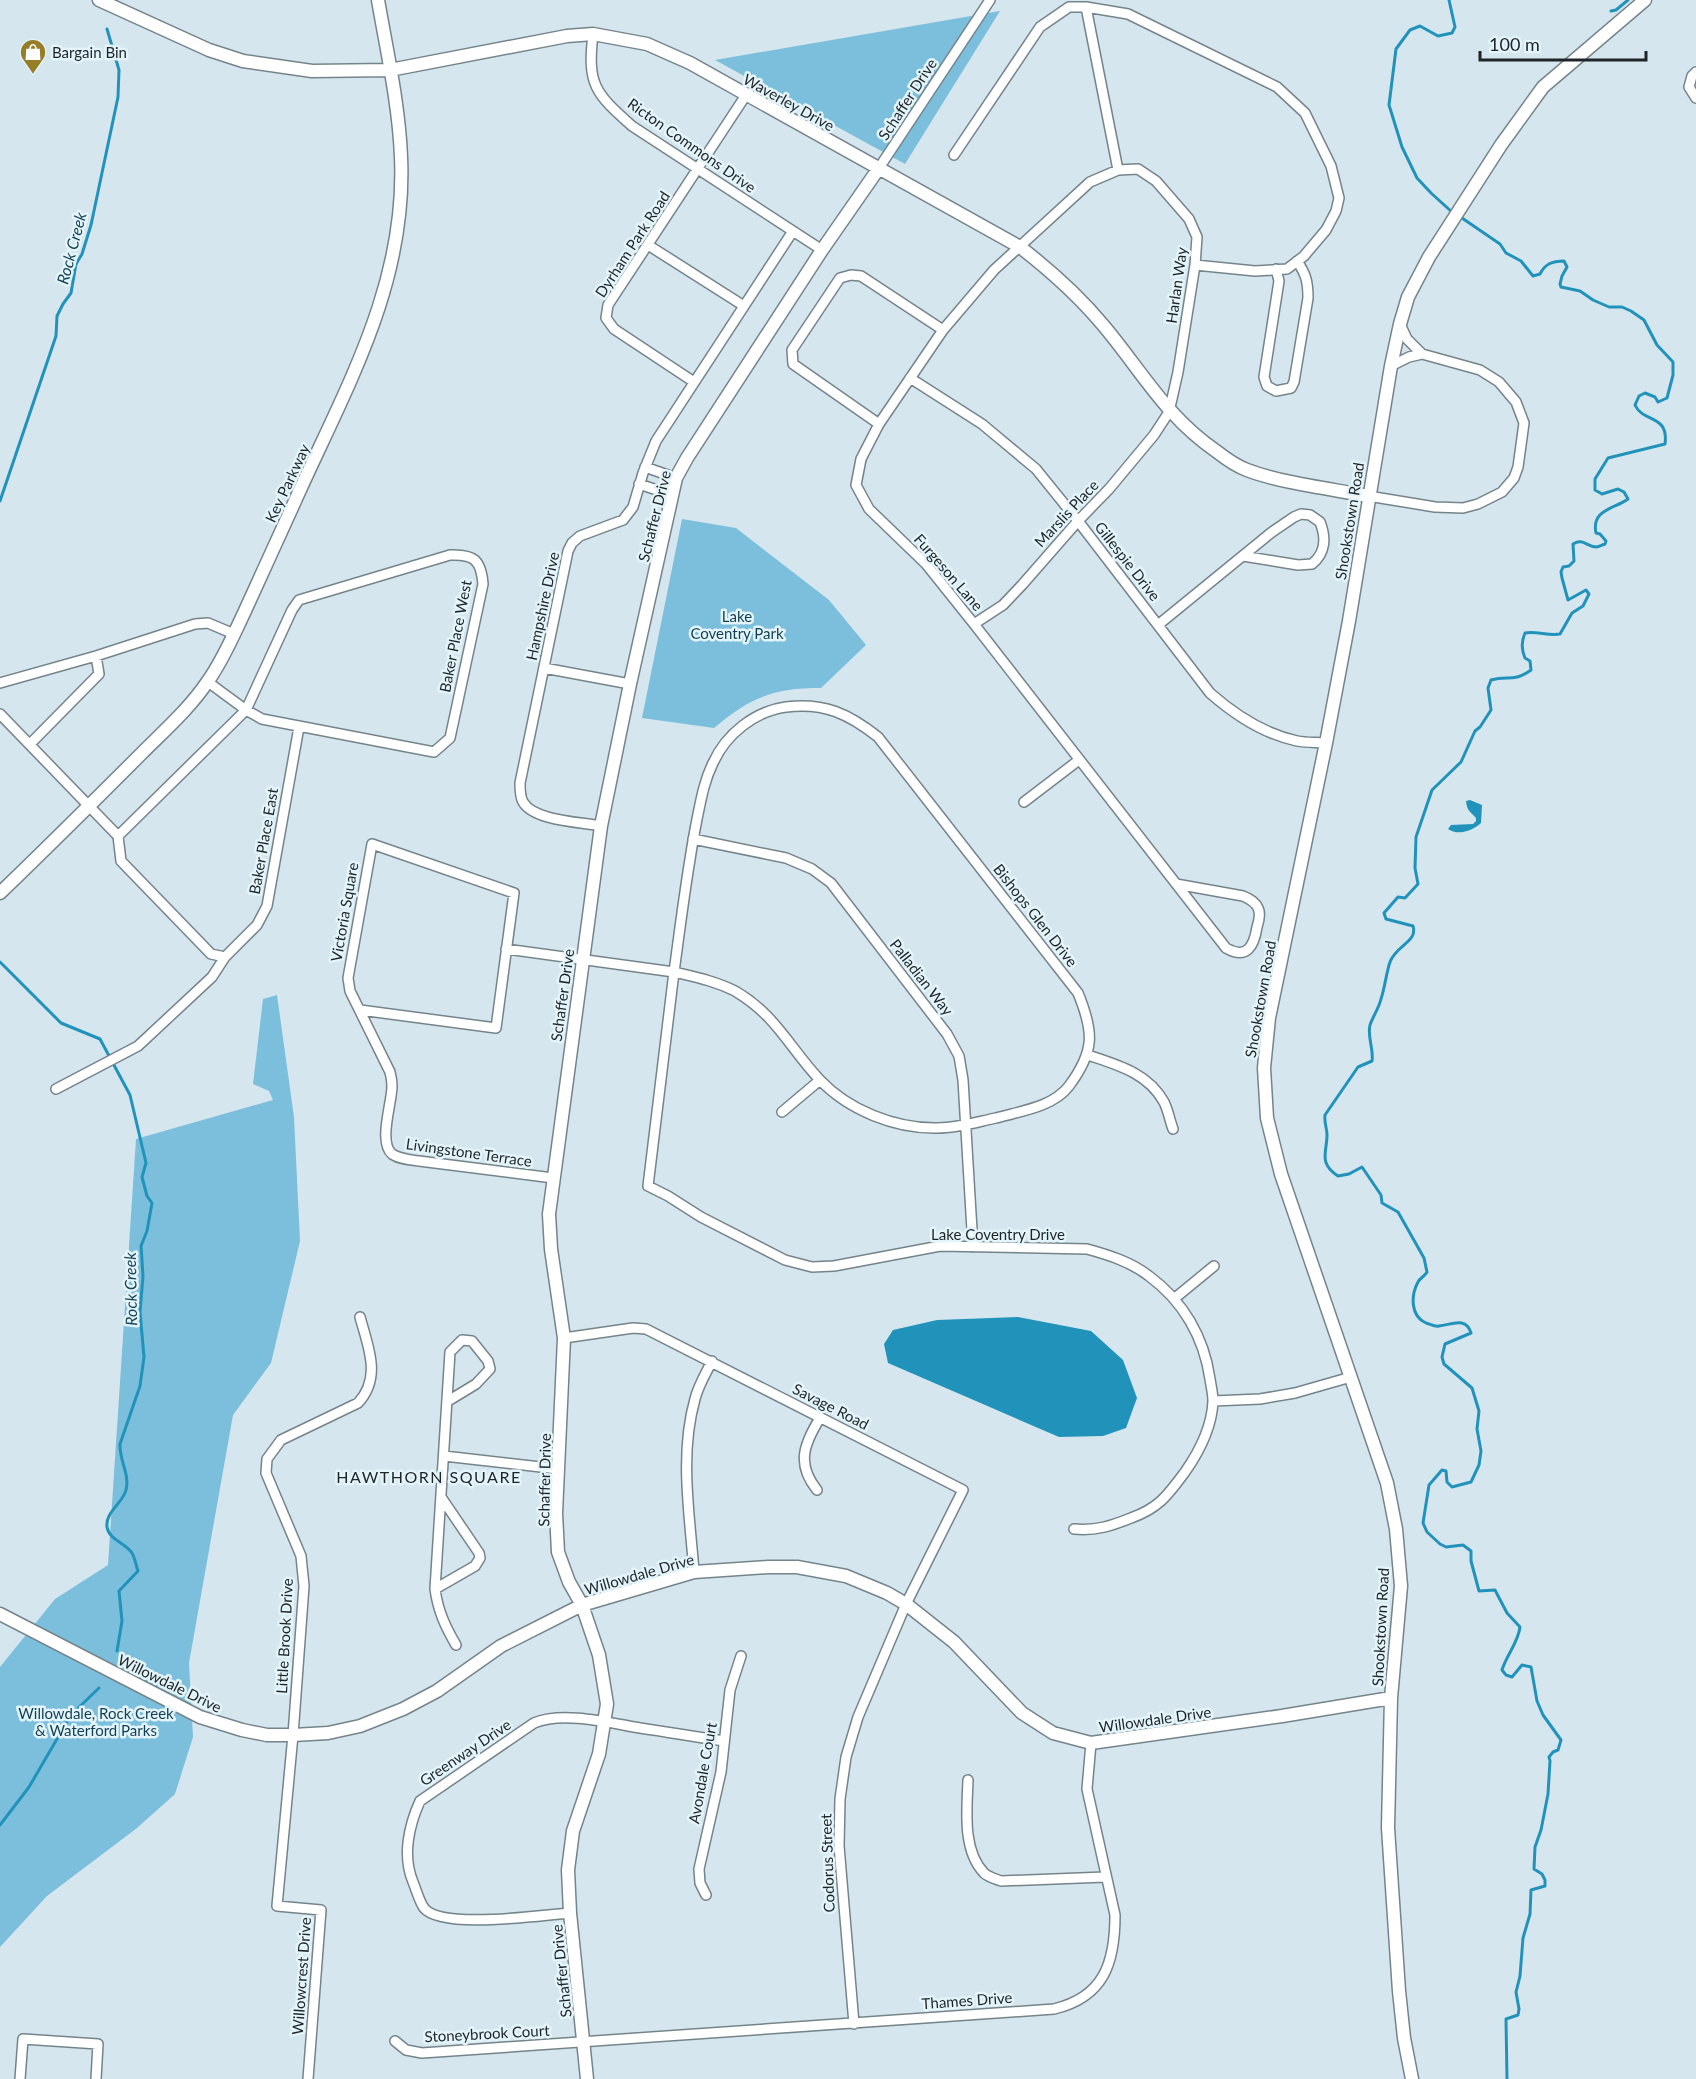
<svg xmlns="http://www.w3.org/2000/svg" width="1696" height="2079" font-family="Lato,sans-serif">
	<rect width="100%" height="100%" fill="#d6e6ee"/>
	<path fill="#7bbfdc" d="M1000 11 905 164 715 60Z
		M682 519 736 528 829 600 866 645 821 688C773 688 751 697 714 728L642 718Z
		M277 995 294 1117 300 1241 271 1363 233 1415 189 1663 193 1737 175 1794 137 1828 47 1896 0 1947V1667L55 1599 108 1565 136 1139 273 1100 269 1091 253 1084 263 999Z"/>
	<path fill="#2193bb" d="M1470 800 1482 805 1481 823C1472 831 1458 836 1448 829L1451 825 1473 824 1476 821V818C1470 811 1467 811 1466 801Z
		M1018 1317 1091 1331 1123 1360 1137 1398 1126 1428 1103 1436 1059 1437 888 1363 884 1344 893 1330 937 1320Z"/>
	<g fill="none" stroke-linecap="round" stroke-linejoin="round">
		<path stroke="#2193bb" stroke-width="3" d="M1449 0 1455 27 1452 33 1438 36 1420 26 1410 30 1396 49 1389 105 1402 147 1417 178 1431 193 1453 213
			M1611 11 1616 10 1628 0
			M1459 216 1500 244 1506 253 1521 261 1533 276 1540 274C1545 264 1552 261 1564 261L1567 267 1562 276 1560 284 1561 287 1580 291 1593 300 1609 307H1622L1631 311 1644 320 1657 345 1673 362V375L1667 398 1658 402 1655 397 1645 393 1639 396 1635 405C1643 423 1669 414 1665 444L1608 458 1595 479V490L1602 494 1618 489 1624 492 1628 499C1615 509 1591 509 1596 533L1600 534 1606 541 1605 544C1602 545 1599 547 1596 547 1586 546 1583 538 1573 544L1574 561 1569 566 1563 567 1561 572 1562 578 1568 600 1586 590 1589 594 1583 606 1572 613 1560 634C1548 636 1537 631 1525 633 1521 642 1521 649 1525 658L1530 661 1531 670C1513 683 1508 675 1491 680L1488 688 1491 710 1480 727 1475 731 1461 762 1432 790 1416 837 1415 868 1418 884 1405 898 1398 897 1384 913 1386 919 1413 926C1418 942 1396 945 1390 962 1386 974 1385 987 1381 999 1379 1008 1373 1016 1370 1025 1367 1037 1374 1049 1372 1061L1358 1067 1325 1115C1324 1123 1327 1128 1327 1135 1327 1152 1318 1163 1338 1176L1349 1174 1362 1167 1381 1195 1382 1203 1398 1212 1424 1258 1427 1272C1425 1276 1420 1278 1418 1282 1411 1295 1410 1316 1426 1323 1430 1324 1435 1327 1439 1326 1451 1325 1466 1316 1471 1333L1445 1344 1442 1357 1444 1364 1472 1388 1479 1411 1477 1429 1481 1451 1479 1465 1471 1482 1452 1487 1447 1482 1446 1471 1442 1470 1429 1485 1423 1523 1427 1532 1440 1544 1446 1547 1463 1545 1471 1551V1561L1479 1591 1495 1590 1507 1613 1520 1627C1518 1643 1507 1654 1502 1670L1506 1675 1512 1677 1522 1665 1531 1667 1537 1701 1543 1715 1561 1740 1558 1750 1553 1752 1549 1757 1550 1761 1548 1794 1541 1830 1535 1847 1534 1869 1542 1874 1545 1880V1886L1531 1890 1530 1914 1523 1938 1520 1976 1516 1992 1519 2009 1518 2015 1506 2019 1507 2079
			M0 501 56 336 57 316 63 304 71 293 76 264 82 254 91 225 118 97 119 70 107 29
			M0 962 61 1023 100 1039 130 1095 146 1163 142 1177 147 1196 152 1203 147 1231 141 1246 143 1276 140 1312 144 1357 140 1386 120 1444C119 1460 130 1474 126 1490 123 1503 105 1512 107 1527 109 1540 126 1543 132 1553 135 1558 136 1566 138 1571L119 1591 122 1621 117 1651
			M0 1825 29 1787 71 1715 99 1688"/>
		<g stroke="#75848b" stroke-width="12">
			<path id="minor" d="M1086 7 1118 170
				M593 34C587 85 595 93 632 126L822 250
				M1696 72 1692 76 1689 87 1696 98
				M954 155 1040 27 1069 7H1086L1128 14 1277 87 1305 113 1331 166 1339 198 1336 211 1326 230 1304 256 1287 269 1255 271 1195 265
				M879 168 990 0
				M648 245 744 306
				M1276 269 1279 281 1264 377 1267 386 1276 391 1291 388 1294 382 1308 298C1308 282 1306 274 1297 261
				M1391 366 1409 357 1422 354
				M910 378 982 424 1036 469 1078 521 1210 693C1235 715 1264 734 1297 741 1307 743 1317 742 1326 743
				M694 382 614 329 606 318 608 305 746 95
				M879 424 793 364 792 350 840 278 851 275 861 276 943 330
				M645 467 676 478
				M639 484 672 495
				M1368 496 1435 507 1463 508 1478 504 1502 492 1514 478 1518 467 1524 423 1516 402 1499 382 1480 370 1422 354 1407 339 1400 324
				M974 624 1003 605 1022 585 1078 521 1109 489 1154 435 1169 412 1178 372 1195 265 1197 237 1189 219 1156 181 1138 169 1118 170 1090 182 994 270 943 330 879 424 861 459 856 485 869 509 926 564 974 624 1226 948C1247 960 1254 946 1257 927 1259 921 1261 914 1258 908 1255 901 1249 899 1243 896L1176 884
				M1158 625 1272 532 1294 517 1301 514 1310 515 1320 522C1326 537 1326 553 1312 564L1298 565 1243 556
				M544 668 630 684
				M0 683 96 656 195 624 208 623 234 634
				M0 714 118 836 121 861 211 954 225 957 257 925 267 906 299 727
				M30 744 99 674 96 656
				M1024 802 1079 760
				M601 826C581 822 534 821 523 802 520 797 520 790 520 783L568 551 572 543 580 536 623 520 633 507 643 473 656 441 793 231
				M118 836 246 710 262 719 434 752 450 738 483 584C481 560 474 554 450 555L299 600 292 610 246 710 208 682
				M693 839 786 858 812 869 831 883 947 1034 959 1056 963 1080 973 1247
				M506 949 674 972C681 921 687 870 697 819 701 800 704 781 713 763 726 734 755 711 786 707 824 702 849 714 878 737L1078 993C1094 1032 1095 1051 1069 1086 1053 1107 1021 1111 996 1118 977 1122 958 1128 938 1128 895 1129 848 1110 819 1079 789 1047 776 1015 735 991 715 981 695 977 674 972L648 1186 668 1196 701 1217 785 1260 812 1267 834 1266 940 1246 1087 1249C1109 1255 1131 1262 1149 1276 1183 1301 1204 1337 1210 1379 1211 1386 1213 1394 1213 1401 1212 1427 1199 1452 1185 1472 1168 1495 1159 1508 1131 1518 1111 1526 1096 1531 1074 1529
				M360 1010 496 1028 514 893 372 844 348 978 350 991 390 1072C391 1076 392 1081 392 1086 392 1103 378 1142 392 1154 399 1159 410 1160 419 1161L553 1178
				M1088 1055C1118 1065 1148 1073 1164 1102 1168 1110 1170 1121 1173 1129
				M56 1089 138 1046 212 977 225 957
				M782 1112 820 1080
				M1175 1298 1214 1266
				M564 1338 633 1328 646 1329 963 1490 906 1604 858 1717 846 1757 840 1799 839 1846 854 2024
				M448 1401 476 1384 490 1369 488 1361 472 1341 462 1340 450 1352 435 1589C438 1611 445 1626 456 1645
				M1213 1401 1260 1399 1295 1393 1351 1377
				M444 1456 558 1469
				M817 1490C796 1464 804 1444 820 1418
				M694 1572C690 1516 679 1455 695 1399 698 1386 706 1373 712 1361
				M435 1589 475 1566 480 1558 479 1553 441 1497
				M968 1780C967 1809 962 1850 984 1873 988 1877 996 1879 1001 1881L1105 1877
				M706 1895 700 1883 699 1869 721 1772 730 1690 741 1656
				M570 1913C540 1915 442 1930 424 1908 419 1901 416 1889 413 1882 402 1856 409 1825 420 1801L534 1723C563 1711 610 1723 640 1728 668 1732 696 1737 724 1741
				M395 2041 406 2050 422 2053 1054 2009C1104 1997 1115 1963 1115 1915L1087 1789 1091 1743
				M20 2079 23 2039 98 2044 96 2079
				M308 2079 321 1910 277 1906 293 1735 304 1586 301 1556 266 1473 267 1459 281 1440 358 1403C382 1377 368 1347 360 1317"/>
		</g>
		<g stroke="#75848b" stroke-width="15">
			<path id="tertiary" d="M99 0 209 50 243 61 312 71 390 70 567 36 593 34 647 44 690 63 1020 247C1051 271 1078 295 1103 325 1141 370 1166 417 1216 451 1225 458 1236 466 1247 470 1281 483 1332 489 1368 496
				M0 893C48 847 95 800 142 753 165 730 190 708 208 681 223 660 233 636 244 613 261 576 278 538 295 501 345 389 407 285 401 157 399 105 387 52 378 0
				M0 1614 200 1717 242 1730 267 1735H293L328 1733 360 1726 403 1709 437 1691 501 1646 582 1605 694 1572 768 1567H797L846 1576 887 1593 906 1604 954 1642 1022 1713 1053 1733 1091 1743 1282 1716 1391 1698
				M587 2079 570 1913 568 1870 573 1831 599 1754 607 1704 599 1655 582 1605 569 1582 558 1552 556 1513 564 1338 551 1249 549 1214 601 826 630 684 676 478 687 458 822 250 879 168
				M1412 2079 1404 2038 1399 1991 1388 1828 1391 1698 1401 1586 1396 1529 1387 1483 1281 1174 1267 1118 1264 1068 1269 1018 1326 743 1349 621 1391 366 1400 324 1408 297 1429 257 1501 145 1543 87 1645 0"/>
		</g>
		<use href="#minor" stroke="#fff" stroke-width="9"/>
		<use href="#tertiary" stroke="#fff" stroke-width="12"/>
	</g>
	<defs>
		<g id="shop-pin" transform="scale(1.35)"><path d="M0 17L-7.5 6A9.5 9.5 0 1 1 7.5 6Z" fill="#957e25" stroke="#e3f4fb"/><path d="M-5-2.5h2.3a2.7 3.5 0 0 1 5.4 0H5L5.5 6h-11ZM-1.5-2.5h3a1.5 2.3 0 0 0-3 0Z" fill="#fff"/></g>
	</defs>
	<g fill-rule="evenodd">
		<use href="#shop-pin" x="33" y="52"/>
	</g>
	<g text-anchor="middle" dominant-baseline="central" stroke-width="5" stroke-linejoin="round" paint-order="stroke">
		<g font-size="15" fill="#1e2427" stroke="#e3f4fb" text-anchor="start">
			<text x="52" y="52">Bargain Bin</text>
		</g>
		<g font-size="15" fill="#1e2427" stroke="#e3f4fb">
			<text transform="translate(907 99) rotate(-57)">Schaffer Drive</text>
			<text transform="translate(789 102) rotate(29)">Waverley Drive</text>
			<text transform="translate(692 145) rotate(35)">Ricton Commons Drive</text>
			<text transform="translate(632 244) rotate(-57)">Dyrham Park Road</text>
			<text transform="translate(1176 285) rotate(-82)">Harlan Way</text>
			<text transform="translate(287 483) rotate(-65)">Key Parkway</text>
			<text transform="translate(1066 513) rotate(-47)">Marslis Place</text>
			<text transform="translate(654 516) rotate(-76)">Schaffer Drive</text>
			<text transform="translate(1349 521) rotate(-81)">Shookstown Road</text>
			<text transform="translate(1128 561) rotate(52)">Gillespie Drive</text>
			<text transform="translate(949 572) rotate(49)">Furgeson Lane</text>
			<text transform="translate(542 606) rotate(-78)">Hampshire Drive</text>
			<text transform="translate(455 636) rotate(-79)">Baker Place West</text>
			<text transform="translate(263 841) rotate(-80)">Baker Place East</text>
			<text transform="translate(344 912) rotate(-80)">Victoria Square</text>
			<text transform="translate(1036 915) rotate(52)">Bishops Glen Drive</text>
			<text transform="translate(922 977) rotate(52)">Palladian Way</text>
			<text transform="translate(562 995) rotate(-82)">Schaffer Drive</text>
			<text transform="translate(1260 999) rotate(-80)">Shookstown Road</text>
			<text transform="translate(469 1152) rotate(8)">Livingstone Terrace</text>
			<text x="998" y="1234">Lake Coventry Drive</text>
			<text transform="translate(831 1406) rotate(27)">Savage Road</text>
			<text transform="translate(544 1480) rotate(-89)">Schaffer Drive</text>
			<text transform="translate(639 1574) rotate(-16)">Willowdale Drive</text>
			<text transform="translate(1380 1627) rotate(-87)">Shookstown Road</text>
			<text transform="translate(284 1636) rotate(-87)">Little Brook Drive</text>
			<text transform="translate(170 1683) rotate(26)">Willowdale Drive</text>
			<text transform="translate(1155 1719) rotate(-8)">Willowdale Drive</text>
			<text transform="translate(465 1752) rotate(-34)">Greenway Drive</text>
			<text transform="translate(702 1773) rotate(-80)">Avondale Court</text>
			<text transform="translate(827 1863) rotate(-92)">Codorus Street</text>
			<text transform="translate(561 1971) rotate(-96)">Schaffer Drive</text>
			<text transform="translate(301 1976) rotate(-86)">Willowcrest Drive</text>
			<text transform="translate(967 2000) rotate(-4)">Thames Drive</text>
			<text transform="translate(487 2033) rotate(-3)">Stoneybrook Court</text>
		</g>
		<g font-size="15" fill="#113f50" stroke="#e3f4fb">
			<text x="737" y="616">Lake<tspan x="737" dy="17">Coventry Park</tspan></text>
			<text x="96" y="1713">Willowdale, Rock Creek<tspan x="96" dy="17">&amp; Waterford Parks</tspan></text>
		</g>
		<g font-size="16" font-style="italic" fill="#174455" stroke="#e3f4fb">
			<text transform="translate(71 248) rotate(-75)">Rock Creek</text>
			<text transform="translate(130 1289) rotate(-91)">Rock Creek</text>
		</g>
		<g font-size="16" letter-spacing="1.5" fill="#1e2427" stroke="#e3f4fb">
			<text x="429" y="1476">HAWTHORN SQUARE</text>
		</g>
	</g>
	<path d="M1480 51v9h166v-9" fill="none" stroke="#1e2427" stroke-width="3"/>
	<text x="1489" y="51" font-size="18" fill="#1e2427" stroke="#e3f4fb" stroke-width="4.5" paint-order="stroke">100 m</text>
</svg>
